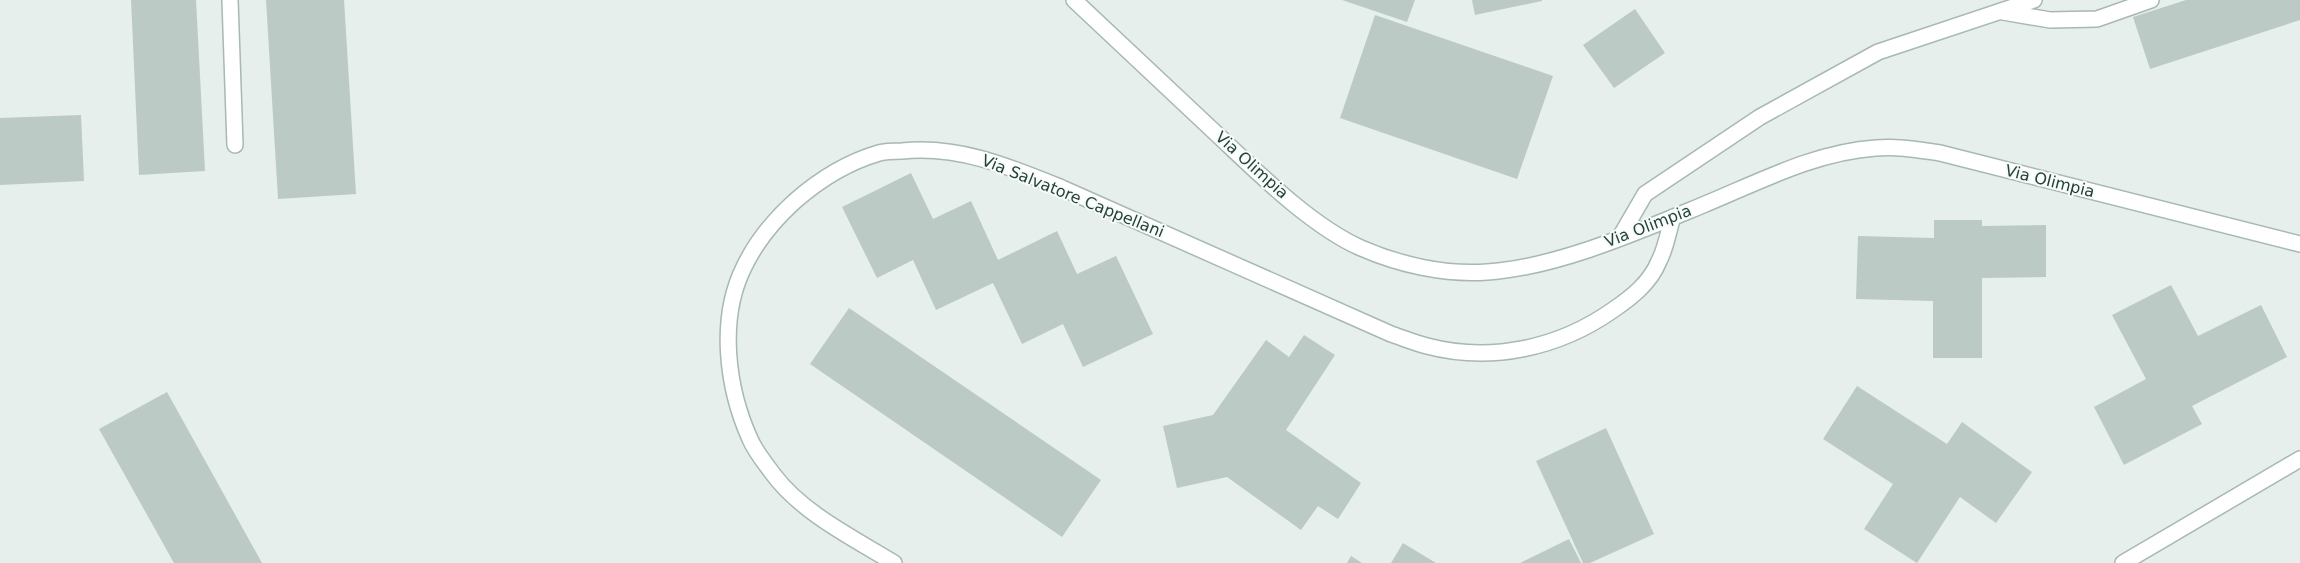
<svg xmlns="http://www.w3.org/2000/svg" width="2300" height="563" font-family="'DejaVu Sans',sans-serif">
	<rect width="100%" height="100%" fill="#e6efeb"/>
	<path fill="#bbcac4" d="M131 0H196L205 171 139 175Z
		M266 0H344L356 194 278 199Z
		M1342 0H1415L1407 22Z
		M1472 0H1542V1L1475 15Z
		M2186 0H2300V20L2150 69 2133 17Z
		M1635 9 1665 53 1614 88 1583 45Z
		M1375 15 1553 76 1517 179 1340 118Z
		M81 115 84 181 0 185V118Z
		M911 173 933 219 971 201 998 260 1057 231 1077 274 1116 256 1153 334 1083 367 1063 324 1022 344 993 283 936 310 913 260 877 278 842 207Z
		M1934 220H1982V226L2046 225V277L1982 278V358H1933V301L1856 299 1858 236 1934 238Z
		M2171 285 2198 336 2261 305 2287 357 2192 406 2202 424 2124 465 2094 407 2146 379 2112 315Z
		M849 308 1101 480 1062 537 810 364Z
		M1304 335 1335 355 1286 430 1361 483 1338 519 1318 506 1301 530 1227 477 1177 488 1163 426 1213 415 1266 340 1289 357Z
		M1857 386 1947 444 1962 422 2032 472 1996 523 1960 497 1917 563 1864 529 1893 484 1823 439Z
		M167 392 262 563H174L99 429Z
		M1606 428 1654 534 1590 563H1583L1536 461Z
		M1569 539 1581 563H1520Z
		M1403 543 1436 563H1391Z
		M1351 556 1362 563H1347Z"/>
	<g fill="none" stroke-linecap="round" stroke-linejoin="round">
		<g stroke="#a8b8b2" stroke-width="18">
			<path id="minor" d="M230 0 235 145
				M1074 0C1123 46 1172 92 1222 139 1260 175 1313 227 1361 248 1400 265 1445 275 1487 272 1555 268 1640 231 1703 205 1759 182 1815 152 1876 148 1898 146 1919 150 1940 153L2300 244
				M2003 12 2050 20 2097 19 2151 0
				M1620 237 1645 194 1760 117 1878 52 2034 0
				M894 563C853 538 802 513 773 474 765 463 755 451 750 439 727 388 718 319 744 267 756 242 775 219 795 201 819 180 848 162 879 153 886 151 895 151 902 151 959 145 1010 167 1062 188L1391 334C1403 338 1415 343 1427 346 1491 363 1559 348 1613 310 1632 297 1650 283 1659 261 1666 248 1668 232 1673 217
				M2123 563 2300 459"/>
		</g>
		<use href="#minor" stroke="#fff" stroke-width="15"/>
	</g>
	<g text-anchor="middle" dominant-baseline="central" stroke-width="4" stroke-linejoin="round" paint-order="stroke">
		<g font-size="16" fill="#24423a" stroke="#f7fbf9">
			<text transform="translate(1252 165) rotate(42)">Via Olimpia</text>
			<text transform="translate(2050 181) rotate(14)">Via Olimpia</text>
			<text transform="translate(1073 196) rotate(22)">Via Salvatore Cappellani</text>
			<text transform="translate(1648 226) rotate(-21)">Via Olimpia</text>
		</g>
	</g>
</svg>
